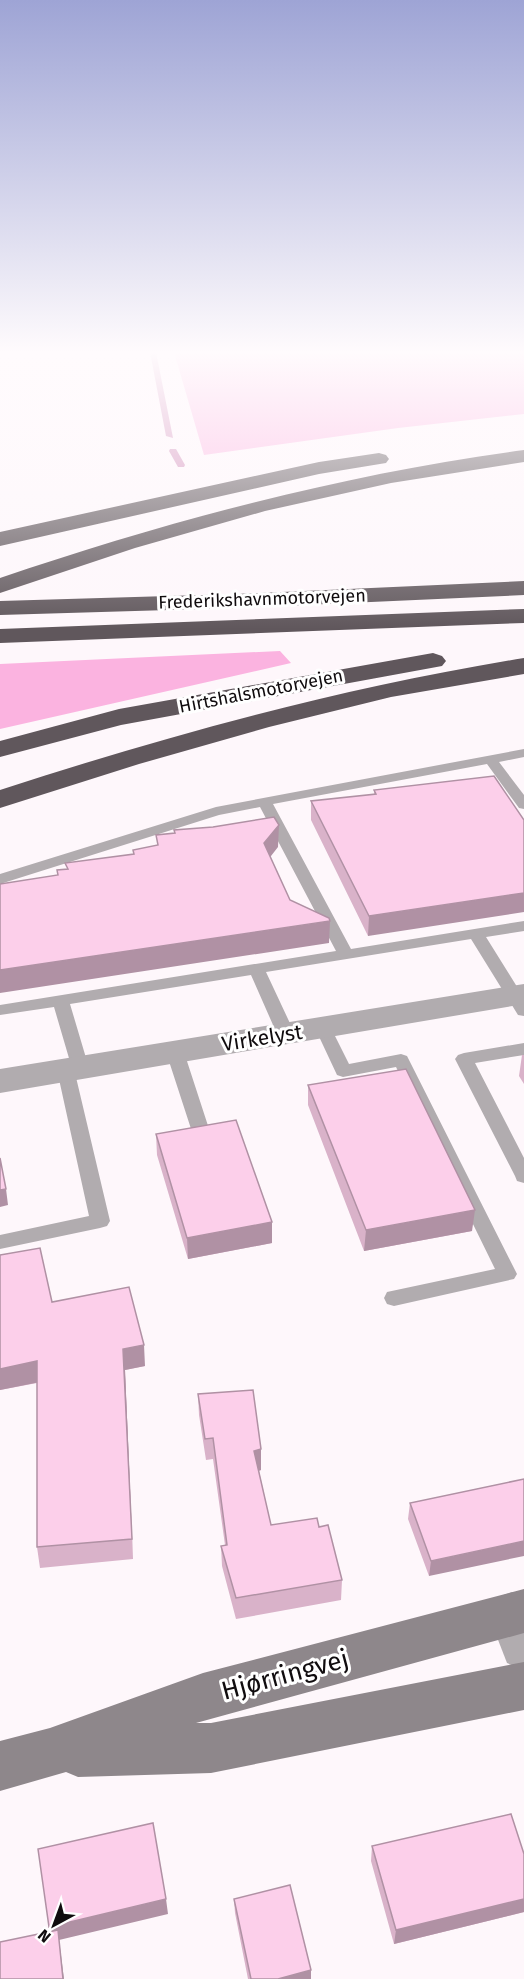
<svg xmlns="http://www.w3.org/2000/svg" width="524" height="1979" font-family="'Fira Sans',sans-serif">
	<rect width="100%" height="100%" fill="#fef7fb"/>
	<path fill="#fbb3e0" d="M174 352H524V414L398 428 204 455Z
		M280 651 291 663 0 729V664Z"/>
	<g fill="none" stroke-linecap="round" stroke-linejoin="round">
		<path fill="#d08bb8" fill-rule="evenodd" d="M150 352H156L173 438 166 436Z
			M170 449H176L185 465 184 467H178L169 451Z"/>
		<path fill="#b1acaf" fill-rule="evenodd" d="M524 749V757L499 762 524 795V809L519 808 487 764 273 804 351 949 524 921V931L486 937 524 998V1016L518 1015 471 939 266 972 295 1034 292 1038H280L277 1034 251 975 70 1004 89 1068 86 1072 75 1073 110 1221 107 1226 100 1228 0 1249V1235L89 1216 57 1070 60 1066 71 1065 54 1007 0 1015V1005L336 951 260 807 219 815 0 884V874L216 807Z
			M323 1023 329 1024 349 1064 401 1054 407 1056 517 1274 514 1279 394 1306 387 1304 384 1298 387 1292 495 1269 396 1067 343 1077 337 1075 315 1028 317 1024Z
			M524 1043V1055L475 1063 524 1158V1183L517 1181 515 1176 455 1059 458 1055 464 1053Z
			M175 1046 181 1048 184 1052 212 1138 209 1143 203 1144 197 1143 194 1138 166 1052 169 1048Z"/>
		<path fill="#b1acaf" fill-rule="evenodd" d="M524 984V1004L0 1093V1069Z"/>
		<path fill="#b1acaf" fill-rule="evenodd" d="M512 1592 524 1597V1670L507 1663 488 1614 495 1598Z"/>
		<path fill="#8e878b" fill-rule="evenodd" d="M524 1589V1633L196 1723H211L524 1662V1710L211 1773 78 1777 66 1772 0 1791V1741L50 1728 203 1673Z"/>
		<path fill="#60575c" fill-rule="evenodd" d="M524 450V462L391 483 265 511 135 548 0 593V578C171 520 344 474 524 450Z
			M379 453 386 455 389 459 386 463 319 474 0 546V532L319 462Z
			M524 581V595L236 608 0 615V601L236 594Z
			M524 609V623L0 643V629Z
			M433 653 442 656 446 661 442 666 121 725 0 757V741L119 709Z
			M524 658V674L391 697 269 727 139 764 0 808V790C172 734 345 687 524 658Z"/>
	</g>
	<path fill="#d9b2c9" d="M374 790 524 820 368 936 311 820V801L374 795Z
		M522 1055H524V1084L519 1076Z
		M308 1085 472 1231 364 1251 308 1105Z
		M156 1134 272 1243 188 1259 157 1155Z
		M0 1255 52 1302 145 1366 125 1370 133 1559 40 1568 37 1547V1383L0 1390Z
		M198 1394 261 1449V1470L259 1471 271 1525 319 1527 342 1580 341 1600 236 1619 222 1566 221 1546 225 1545 213 1459 206 1460 199 1415Z
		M524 1479 429 1576 408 1519 410 1503Z
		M372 1846 524 1854V1912L394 1944 371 1861Z
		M234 1899 311 1979H248L235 1913Z"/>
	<path fill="#b091a4" d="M279 825 278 847 264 865V843Z
		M524 893V912L368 936 369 916Z
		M330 921 329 943 0 993V970Z
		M6 1189 8 1205 0 1207V1190Z
		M475 1210 472 1231 364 1251 366 1230Z
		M272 1222V1243L188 1259 187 1238Z
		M144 1345 145 1366 125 1370 133 1559 123 1349Z
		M37 1361 40 1382 0 1390V1369Z
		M261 1449V1470L254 1472V1451Z
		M524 1541V1556L429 1576 431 1561Z
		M166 1899 168 1914 59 1940 64 1979H63L51 1942 49 1927Z
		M524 1899V1912L394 1944 396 1930Z
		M311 1970V1979H278Z"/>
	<path fill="#fccfea" stroke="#b091a4" stroke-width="1.5" d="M494 776 524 820V893L369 916 311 801 376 794 374 790Z
		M274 817 279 825 264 843 290 900 329 918 330 921 0 970V884L58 875 57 870 68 869 65 863 134 854 133 850 158 845 156 835 175 833 174 830 213 827Z
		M406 1069 475 1210 366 1230 308 1085Z
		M236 1120 272 1222 187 1238 156 1134Z
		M0 1158 6 1189 0 1190Z
		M40 1248 52 1302 129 1287 144 1345 123 1349 132 1539 37 1547V1361L0 1369V1255Z
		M253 1390 261 1449 254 1451 271 1525 317 1518 319 1527 328 1525 342 1580 236 1598 221 1546 227 1545 213 1438 205 1439 198 1394Z
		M524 1479V1541L431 1561 410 1503Z
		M511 1814 524 1854V1899L396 1930 372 1846Z
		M153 1823 166 1899 49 1927 38 1849Z
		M290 1885 311 1970 278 1979H251L234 1899Z
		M58 1930 63 1979H0V1942Z"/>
	<linearGradient id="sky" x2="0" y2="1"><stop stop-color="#9ea4d5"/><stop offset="0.56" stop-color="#fffbfd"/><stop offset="1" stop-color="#fffbfd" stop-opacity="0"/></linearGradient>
	<rect width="524" height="629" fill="url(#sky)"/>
	<g text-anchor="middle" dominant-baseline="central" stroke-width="6" stroke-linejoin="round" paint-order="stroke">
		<g font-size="18" fill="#100c0e" stroke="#fff">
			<text transform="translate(262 599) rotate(-2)">Frederikshavnmotorvejen</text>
			<text transform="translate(261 691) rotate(-11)">Hirtshalsmotorvejen</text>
		</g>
		<g font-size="21" fill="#100c0e" stroke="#fff">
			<text transform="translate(262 1038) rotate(-9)">Virkelyst</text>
		</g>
		<g font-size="26" fill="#100c0e" stroke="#fff">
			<text transform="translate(285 1675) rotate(-15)">Hjørringvej</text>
		</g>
	</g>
	<g transform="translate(54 1925) rotate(221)" stroke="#ffffff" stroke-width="4.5" paint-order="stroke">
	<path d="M0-4.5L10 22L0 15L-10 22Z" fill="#100c0e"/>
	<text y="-9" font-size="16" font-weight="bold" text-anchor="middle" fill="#100c0e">N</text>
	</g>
</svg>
